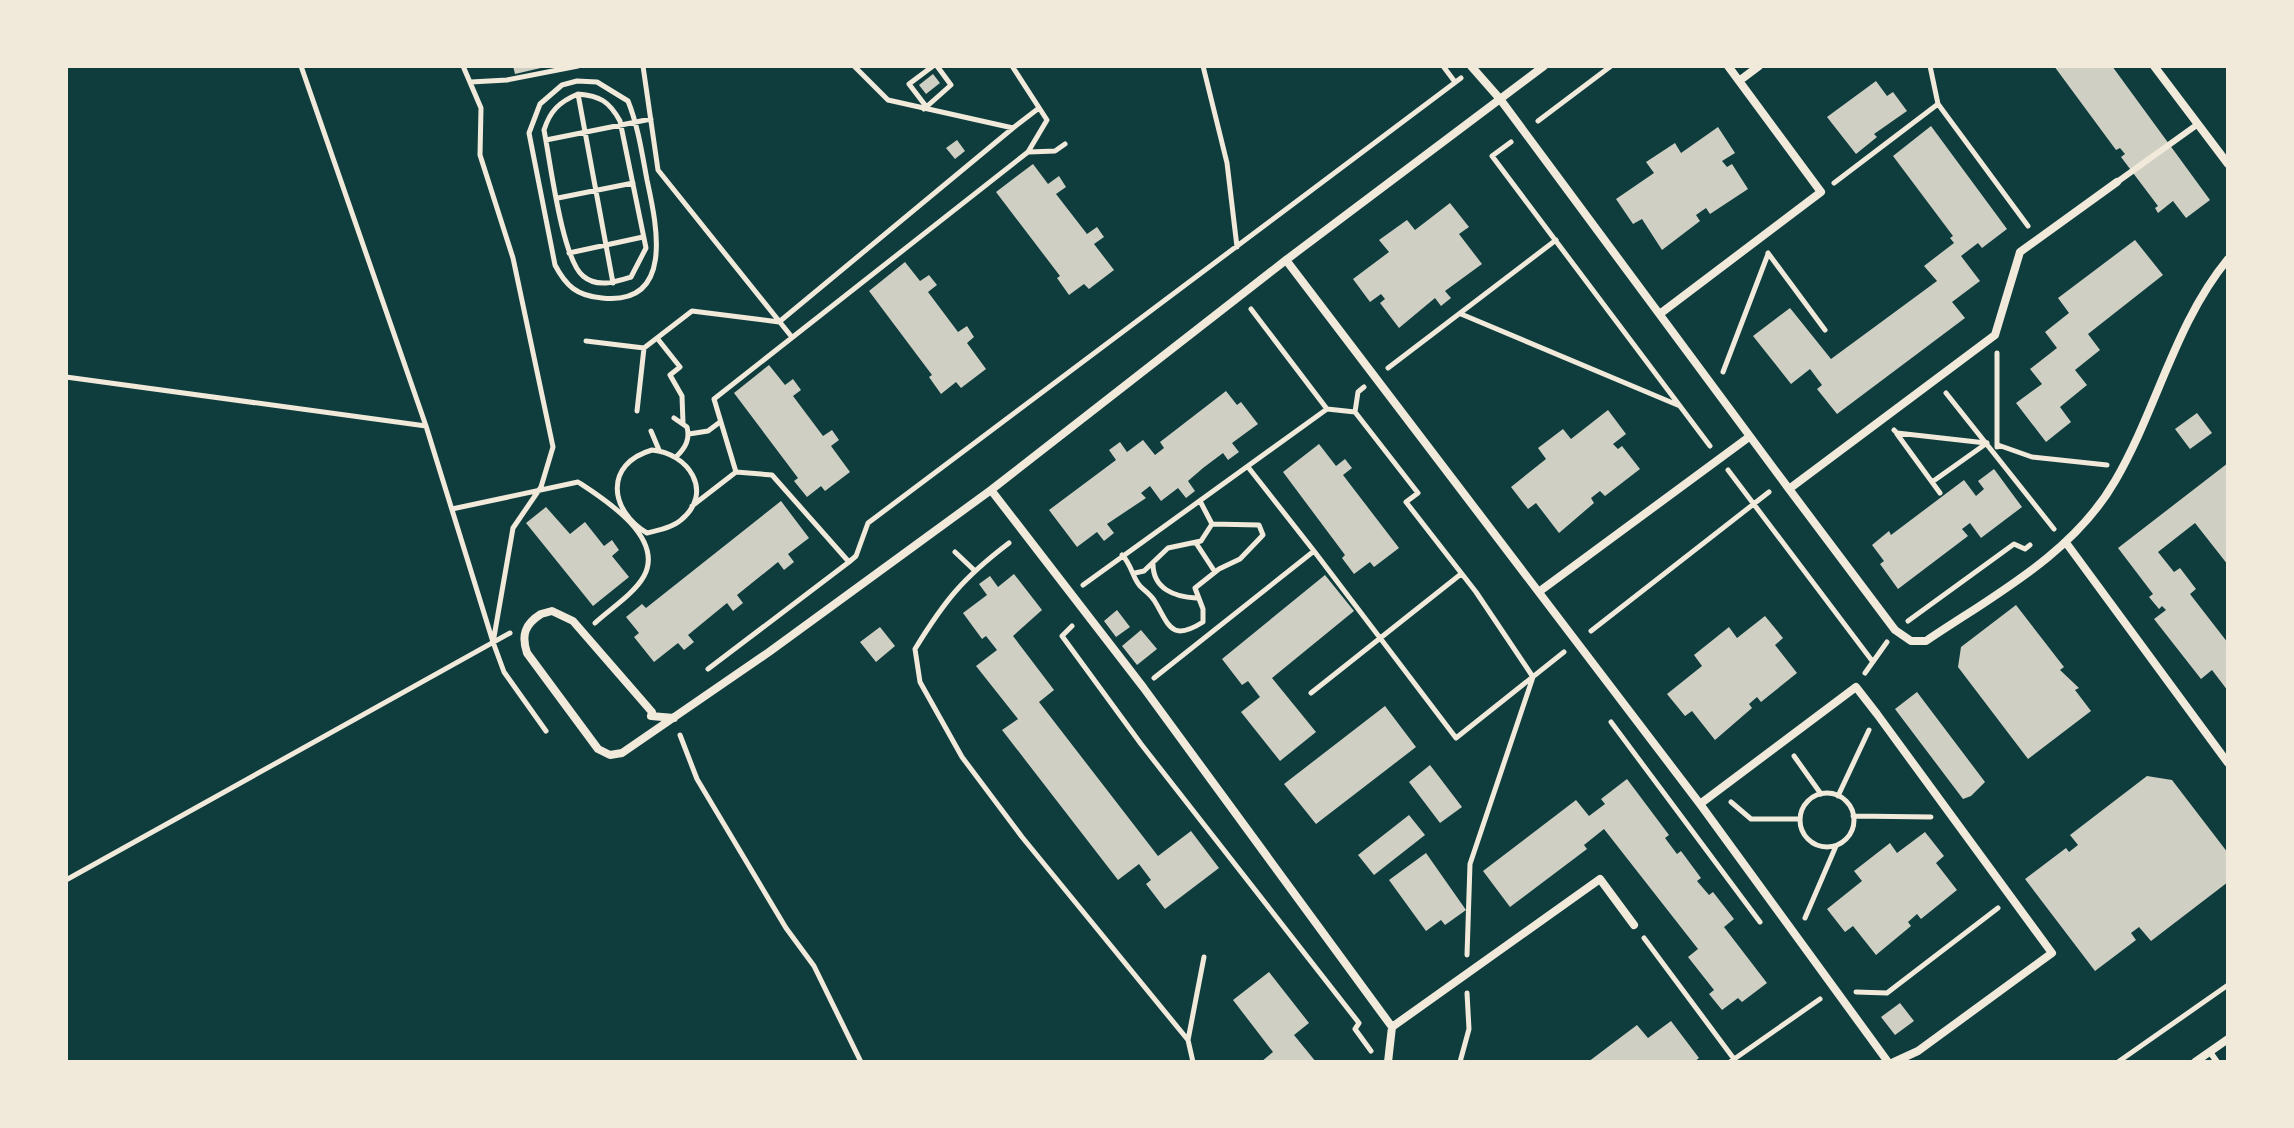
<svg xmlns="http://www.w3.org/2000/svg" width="2294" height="1128" font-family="'Fira Sans',sans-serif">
	<rect width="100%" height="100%" fill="#0f3d3e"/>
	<path fill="#cfcfc3" d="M513 66H545V67L515 74Z
		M2054 66H2112L2210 200 2186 218 2173 201 2158 213 2155 208 2158 206 2121 157 2125 154 2120 148 2116 150Z
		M933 74 940 83 926 94 919 85Z
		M1876 81 1887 96 1893 92 1907 111 1874 134 1877 137 1856 154 1827 117Z
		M1931 126 2007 229 1982 248 1978 243 1961 256 1980 281 1952 302 1965 318 1837 414 1817 389 1822 385 1810 369 1791 384 1753 336 1790 308 1831 359 1937 281 1924 266 1954 243 1950 238 1953 236 1893 156Z
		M1718 127 1735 153 1722 161 1727 167 1732 164 1748 189 1710 214 1706 208 1696 215 1700 221 1662 250 1642 219 1633 224 1616 199 1654 173 1646 162 1675 143 1681 153Z
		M957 140 965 151 955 159 946 148Z
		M1033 164 1048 184 1059 176 1066 187 1056 194 1087 234 1097 227 1104 237 1094 244 1114 270 1089 289 1084 284 1069 295 1057 278 1060 276 996 192Z
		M1450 203 1469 227 1459 234 1482 264 1445 291 1451 298 1441 306 1435 298 1399 328 1380 303 1385 299 1381 294 1370 302 1353 279 1389 252 1379 240 1407 220 1415 230Z
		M2135 240 2163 275 2088 334 2100 350 2075 370 2087 385 2060 407 2071 422 2046 442 2016 403 2042 384 2030 369 2057 348 2045 332 2069 313 2058 298Z
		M905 262 920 281 929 275 937 285 928 292 958 332 967 326 974 337 967 343 986 369 961 388 956 382 941 394 929 377 932 375 869 291Z
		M769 365 785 385 793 379 801 390 793 396 823 436 832 430 839 440 831 446 850 472 825 491 821 486 807 497 794 481 798 478 734 393Z
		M1226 391 1237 405 1241 402 1258 424 1232 443 1239 452 1228 460 1223 453 1203 468 1188 481 1195 491 1186 498 1178 488 1161 501 1150 486 1141 493 1146 498 1107 524 1114 533 1104 541 1097 532 1077 547 1049 510 1116 460 1109 450 1120 442 1127 452 1143 440 1155 455 1164 448 1160 442Z
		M1608 410 1626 434 1613 444 1618 449 1622 446 1640 469 1605 496 1600 491 1591 498 1594 503 1559 533 1536 503 1528 509 1511 487 1546 459 1538 448 1563 429 1571 439Z
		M2197 413 2212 433 2190 449 2175 429Z
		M1319 444 1336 466 1345 459 1352 468 1343 475 1399 548 1374 567 1370 562 1354 574 1342 558 1345 555 1283 472Z
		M2228 463V565L2195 523 2158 552 2174 572 2180 568 2196 589 2190 594 2228 643V691L2212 670 2201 679 2154 619 2166 610 2162 606 2159 609 2149 597 2153 594 2118 548Z
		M1994 469 2022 507 1981 538 1970 523 1962 529 1968 536 1898 589 1880 564 1884 561 1872 545 1889 531 1891 535 1964 480 1976 496 1984 489 1978 481Z
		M781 501 809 538 788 554 794 562 784 570 778 562 737 595 743 603 733 611 727 603 688 635 694 642 684 650 678 643 654 662 634 637 639 633 626 617 642 604 646 608Z
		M546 507 570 534 585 522 604 546 612 540 619 550 612 556 629 577 593 606 526 523Z
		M1014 574 1042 610 1013 636 1054 690 1039 702 1158 856 1191 831 1219 868 1165 909 1146 884 1151 880 1139 864 1118 880 1002 730 1018 719 976 666 997 650 986 636 982 639 963 613 987 595 979 584 990 576 998 587Z
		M1325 575 1354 611 1272 678 1316 732 1280 761 1241 712 1260 697 1248 681 1242 685 1222 659Z
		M2016 605 2064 667 2060 670 2079 688 2075 690 2091 711 2028 759 1958 667 1961 647Z
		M1117 610 1130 627 1116 637 1104 621Z
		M1765 616 1783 638 1775 645 1797 673 1761 702 1757 697 1749 704 1752 708 1715 740 1692 711 1685 716 1667 694 1702 666 1694 655 1729 627 1737 638Z
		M880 627 895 646 876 662 860 642Z
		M1141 630 1157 649 1137 665 1122 646Z
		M1917 692 1985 782 1971 796 1963 799 1895 709Z
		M1385 706 1416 747 1316 824 1284 784Z
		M1430 765 1462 807 1440 823 1409 782Z
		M2147 776 2172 780 2228 853V882L2151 941 2139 927 2131 933 2136 940 2095 971 2025 879 2066 848 2069 852 2078 845 2070 835Z
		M1627 779 1669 835 1665 838 1677 854 1681 851 1701 878 1697 881 1709 895 1713 892 1734 919 1724 927 1767 983 1742 1002 1738 998 1722 1010 1709 994 1714 990 1688 957 1698 949 1604 829 1584 845 1587 849 1510 907 1483 871 1576 800 1589 816 1605 804 1601 799Z
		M1409 815 1425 835 1374 875 1358 855Z
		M1925 832 1944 856 1936 863 1957 890 1921 919 1917 914 1908 922 1911 926 1876 955 1853 926 1845 932 1827 909 1862 881 1854 871 1890 843 1897 853Z
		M1426 853 1466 910 1445 925 1441 920 1426 931 1389 880Z
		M1269 972 1309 1023 1294 1035 1316 1062H1261L1273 1052 1233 1000Z
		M1900 1003 1914 1021 1895 1035 1881 1017Z
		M1671 1021 1699 1058 1694 1062H1588L1637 1025 1648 1038Z"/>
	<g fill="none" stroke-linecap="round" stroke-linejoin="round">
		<path stroke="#f1e9da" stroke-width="5" d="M301 66 426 426 493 642 504 672 546 731
			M463 66 481 108 480 155 513 258 553 447 541 487 513 528 494 637
			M643 66 658 170 791 336
			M854 66 888 100 1013 128 1039 108
			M1203 66 1227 163 1237 247
			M1443 66 1455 82
			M1930 66 1938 104 2028 226
			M577 81 597 82 628 101C638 126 642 153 647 180 656 222 676 306 602 298 577 296 566 286 555 265L529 133 540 104 562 85Z
			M471 82 507 80 578 66
			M578 94C600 96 609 101 620 121L646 248 631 277C615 282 597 288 583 276 562 259 550 160 544 130 550 111 559 102 578 94Z
			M578 94 613 283
			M925 105 909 84 933 66
			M924 109 951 85 937 66
			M1538 121 1611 66
			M546 140 651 119
			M1511 142 1492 156 1710 446
			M1029 152 1055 151 1065 144
			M1834 183 1938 104
			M558 198 633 183
			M569 253 643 237
			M1768 253 1825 330
			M1461 314 1680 406
			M657 338 680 367 670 375 682 396 683 423
			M586 341 644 348
			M1997 353V447
			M1388 368 1556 240
			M1723 372 1768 254
			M66 377 426 426
			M1946 393 2054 529
			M1327 409 1355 412 1418 493 1406 502 1476 592 1533 677 1470 864 1467 955
			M637 411 644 348 692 311 779 322 1013 128
			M1355 412 1358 392 1364 387
			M674 418 687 427C690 439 686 447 677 456
			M1894 430 1897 433 1986 443
			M651 431 659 450
			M689 434 708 431 720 422
			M1897 434 1940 493
			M1998 445 2032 457 2107 465
			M652 450C688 453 715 492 681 520 672 528 658 530 647 533 609 510 604 464 652 450Z
			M1728 470 1873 662
			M736 472 714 399 1028 152 1047 120 1012 66
			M1932 482 1987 443
			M692 506 736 472 772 475 849 562
			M452 509 578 482C604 499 665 537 644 576 634 594 610 609 595 623
			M1009 543C963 578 945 600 915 649L920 682 962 757 1022 837 1188 1040
			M1196 543 1215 572
			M1314 551 1456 738 1564 652
			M955 552 974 570
			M1122 555C1132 565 1132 577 1140 586 1145 591 1150 594 1154 600 1169 624 1170 643 1203 622V609L1195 588 1219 569 1240 559 1263 535 1259 525 1212 524 1200 501
			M1153 564C1153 589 1175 597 1196 598
			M1135 573 1144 571 1168 548 1201 541 1212 524
			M1083 585 1327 409 1251 309
			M1908 621 2014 544 2025 549 2030 545
			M1072 626 1062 636 1141 744 1359 1023 1355 1029 1371 1051
			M1591 631 1769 492
			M708 669 849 562 856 556 868 523 1461 78
			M1865 673 1887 642
			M1154 678 1314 551 1248 467
			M1311 693 1461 574
			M1611 722 1760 922
			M680 735 697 779 786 928 814 966 861 1062
			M1794 756 1821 794
			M1800 820a27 27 0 1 1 54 0a27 27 0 1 1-54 0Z
			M1838 796 1869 730
			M1731 802 1751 819H1800
			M1853 816 1931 817
			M66 880 510 633
			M1805 918 1836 846
			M1644 938 1734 1059
			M1856 992 1887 993 1998 908
			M1193 1062 1188 1040 1204 957
			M1460 1062 1469 1029 1467 993
			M1730 1062 1820 999
			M2118 1062 2228 985"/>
		<path stroke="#f1e9da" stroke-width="6" d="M2117 182 2198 124
			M2210 1052 2217 1062"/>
		<path stroke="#f1e9da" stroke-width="8" d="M1471 66 1500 99 1789 489 1995 335 2020 252 2117 182
			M2154 66 2228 164
			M1739 81 1759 66
			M1286 260 1700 804 1888 1062
			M1661 313 1821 192 1728 66
			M1789 489 1895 630 1911 641H1926C1994 595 2073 554 2115 481 2157 409 2175 323 2228 259
			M991 490 1143 687 1392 1027 1388 1062
			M2067 544 2228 763
			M1540 591 1749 437
			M674 718 651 716 652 712 573 621 552 611 541 614C525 624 521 635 527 653L598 749 610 755 622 753 769 652 991 490 1286 260 1544 66
			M1700 804 1856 687 1877 714 2052 953 1918 1051 1894 1062
			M1392 1027 1600 879 1634 925
			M2195 1062 2228 1039"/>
	</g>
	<rect width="2294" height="1128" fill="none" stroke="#f1e9da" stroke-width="136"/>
</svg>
